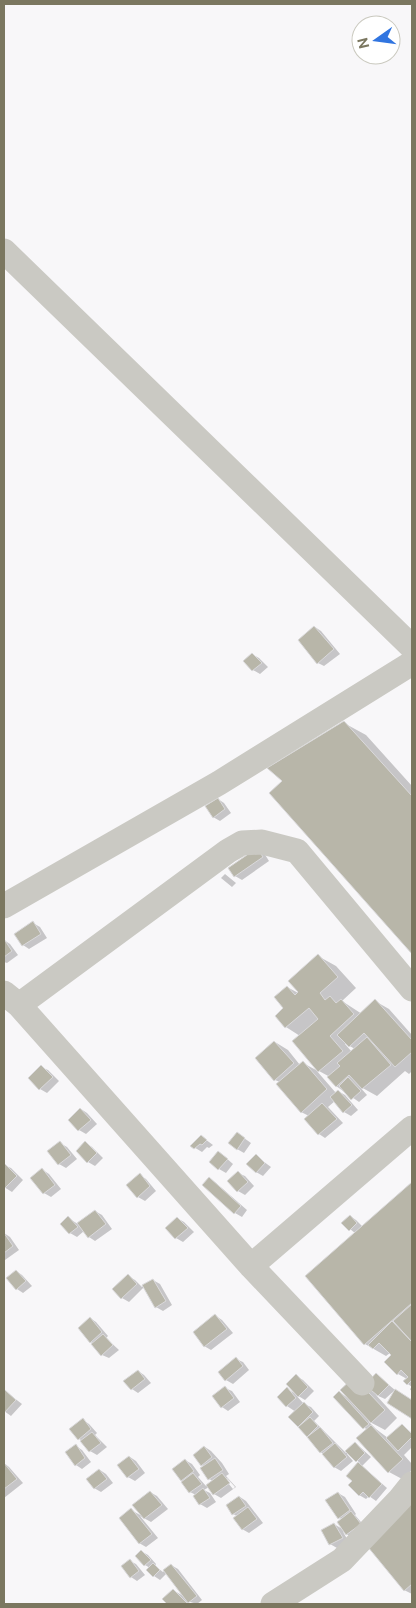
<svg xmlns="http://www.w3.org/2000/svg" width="416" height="1608" font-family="'Public Sans',sans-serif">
	<rect width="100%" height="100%" fill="#f8f7f9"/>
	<path fill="#0003" fill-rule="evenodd" d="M315 627 321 631 340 654 324 666 318 663Z
		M252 654 259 658 268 667 260 674 253 670 245 661Z
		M344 723 366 735 412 786V952L270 793Z
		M218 799 224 803 231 813 220 821 213 817Z
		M264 853 269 861 242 880 235 876 230 868Z
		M225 874 236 883 232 887 221 878Z
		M33 923 40 927 47 938 29 949 23 945Z
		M4 940 10 944 18 955 7 963 4 962Z
		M318 956 336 966 356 988 342 1001 362 1014 375 1001 389 1009 412 1035V1071L409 1074 405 1071 377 1096 359 1086 367 1095 359 1102 336 1086 330 1077 319 1071 300 1036 286 1027 276 1016 285 1008 287 987 302 995ZM345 1044H346L355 1049 352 1052Z
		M275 1042 288 1050 300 1065 303 1063 316 1070 336 1093 338 1091 345 1095 358 1110 351 1116 344 1112 335 1101 328 1107 343 1123 325 1138 319 1134 306 1119 309 1116 301 1112 280 1082 275 1080Z
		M41 1067 48 1070 59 1081 47 1093 40 1089 30 1078Z
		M81 1109 87 1113 97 1124 86 1134 79 1130 69 1120Z
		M201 1136 213 1145 209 1148 207 1147 202 1152 192 1146Z
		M244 1138 251 1143 244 1153 237 1149Z
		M60 1143 67 1147 77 1159 66 1168 59 1164Z
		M86 1143 92 1147 103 1158 95 1166 88 1162 77 1151Z
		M256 1156 271 1167 263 1176 256 1172Z
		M225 1157 233 1164 226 1173 219 1169Z
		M4 1165 11 1168 23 1180 12 1192 4 1187Z
		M43 1170 49 1174 61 1189 51 1197 44 1193 32 1178Z
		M238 1173 245 1176 254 1186 245 1195 238 1191Z
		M140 1175 146 1179 156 1191 145 1201 138 1197Z
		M210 1179 216 1183 247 1210 242 1217 235 1213 204 1185Z
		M412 1184V1392L410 1389 412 1387 405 1382 407 1379 398 1374 393 1355 390 1353 386 1356 365 1344 356 1234 343 1223 350 1216 356 1220 363 1227Z
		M95 1211 102 1215 112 1229 95 1241 89 1237 84 1231 77 1237 70 1233 62 1224 68 1218 78 1224Z
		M177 1218 184 1222 194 1232 183 1242 176 1238 167 1228Z
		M4 1233 10 1237 19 1250 5 1260 4 1259Z
		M16 1271 22 1275 32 1286 23 1293 17 1289Z
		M128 1276 135 1280 142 1287 153 1280 160 1284 172 1305 163 1311 156 1307 144 1287 129 1302 122 1298Z
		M216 1316 222 1320 233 1333 211 1350 204 1346Z
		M90 1318 96 1322 108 1336 106 1338 119 1350 109 1358 102 1355 91 1342Z
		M236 1359 243 1362 249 1370 233 1384 226 1380Z
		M138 1371 144 1375 151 1383 138 1393 132 1389Z
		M377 1375 395 1390 385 1399 376 1395 397 1418 385 1430 368 1421 376 1429 388 1438 402 1425 412 1433V1447L404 1455 412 1464V1470L402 1479 389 1472 367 1430 335 1397 339 1392 348 1398 367 1385Z
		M296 1376 303 1380 314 1391 305 1400 295 1394 304 1404 311 1407 319 1416 314 1421 346 1453 355 1444 361 1448 371 1457 362 1466 387 1488 376 1501 369 1496 366 1499 359 1495 353 1481 347 1476 360 1463 348 1453 347 1454 353 1461 341 1471 334 1467 298 1426 296 1412 287 1406 278 1397 287 1389 296 1394Z
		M225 1388 232 1391 240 1402 228 1411 222 1407Z
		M5 1391 22 1404 11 1416 4 1411V1393Z
		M83 1420 89 1424 97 1433 95 1435 107 1447 97 1455 90 1451 83 1441 79 1439Z
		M76 1446 82 1450 91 1462 82 1469 76 1465Z
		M205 1447 211 1451 222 1463 229 1474 226 1476 236 1487 221 1498 214 1494 209 1487 204 1490 210 1493 216 1502 207 1508 200 1504 196 1495 190 1492 173 1469 185 1460 192 1464 200 1475 198 1477 206 1486 213 1481 209 1479 202 1469 204 1467 202 1465ZM224 1478H227L235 1487 233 1489Z
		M130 1457 136 1461 145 1473 135 1481 128 1477Z
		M4 1463 9 1467 23 1483 4 1498Z
		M100 1470 106 1474 113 1483 101 1492 94 1488Z
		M150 1492 157 1496 168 1509 151 1522 140 1516 158 1538 146 1547 139 1543 131 1510 142 1516Z
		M338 1493 345 1497 356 1514 355 1515 366 1528 353 1538 343 1532 349 1542 337 1548 330 1544 334 1524 344 1530 342 1519 339 1518Z
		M240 1497 246 1501 263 1523 249 1533 242 1529 237 1516 233 1514Z
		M412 1503V1594L404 1590 365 1541Z
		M141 1551 148 1555 156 1564 155 1566 163 1572 171 1565 178 1569 202 1600 197 1604 187 1601 190 1604H169L164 1599 173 1590 185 1597 167 1573 160 1580 154 1576 150 1568 145 1565Z
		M130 1561 136 1564 145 1575 137 1581 131 1577Z"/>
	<path fill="#b8b6a9" stroke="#dad9db" d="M314 626 334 649 317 664 298 640Z
		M252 653 262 663 252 671 243 661Z
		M344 721 412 796V954L269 793 282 781 267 768Z
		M218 798 225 809 213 818 205 806Z
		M257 848 263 857 234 877 228 868Z
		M33 921 41 934 22 946 14 934Z
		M4 939 12 951 4 957Z
		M318 954 338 977 320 993 325 1000 330 996 336 1003 341 999 354 1014 330 1036 343 1051 318 1072 292 1041 318 1019 309 1008 285 1028 275 1016 283 1008 274 997 287 986 295 995 298 992 288 981Z
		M375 999 412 1040V1052L395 1067 364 1033 349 1047 337 1035Z
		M367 1037 391 1065 362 1089 349 1075 336 1087 327 1077 340 1066 337 1063Z
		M274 1041 294 1063 274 1081 255 1058Z
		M303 1061 327 1089 301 1113 276 1084Z
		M41 1065 53 1077 39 1090 28 1078Z
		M348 1077 361 1091 351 1100 339 1086Z
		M338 1090 352 1105 343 1113 330 1097Z
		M322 1103 337 1119 318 1135 304 1119Z
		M80 1108 91 1120 78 1131 68 1120Z
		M237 1132 245 1138 237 1150 228 1143Z
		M201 1135 207 1140 202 1145 200 1144 194 1149 190 1146Z
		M60 1141 71 1155 58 1165 47 1151Z
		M85 1141 97 1153 87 1163 76 1151Z
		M218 1151 228 1159 218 1170 209 1162Z
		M256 1154 265 1163 256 1173 246 1164Z
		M4 1163 17 1176 4 1189Z
		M42 1168 55 1185 43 1194 30 1178Z
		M238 1171 248 1182 237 1192 227 1181Z
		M140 1173 150 1186 137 1198 126 1185Z
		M209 1177 241 1206 234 1214 202 1185Z
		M412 1182V1303L364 1345 305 1276Z
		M95 1210 106 1224 88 1238 77 1223Z
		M350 1215 357 1223 349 1231 341 1223Z
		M68 1216 78 1227 69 1234 60 1224Z
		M177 1217 188 1228 175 1239 165 1228Z
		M4 1233 13 1246 4 1253Z
		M16 1270 26 1281 16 1290 6 1278Z
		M128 1274 137 1284 121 1299 112 1289Z
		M153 1279 166 1301 155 1308 142 1285Z
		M412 1304V1342L393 1321Z
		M215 1314 227 1329 204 1347 193 1332Z
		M90 1317 102 1332 90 1343 78 1328Z
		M392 1321 412 1342V1380L407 1385 403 1381 408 1377 401 1370 397 1375 384 1362 391 1355 379 1343 373 1349 368 1345Z
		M103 1334 113 1345 101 1356 91 1344Z
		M236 1357 243 1366 225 1381 218 1372Z
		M138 1370 145 1379 131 1390 123 1381Z
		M376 1373 389 1385 378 1396 365 1385Z
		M296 1374 308 1387 298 1397 286 1384Z
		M354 1377 385 1410 371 1423 340 1390Z
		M225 1386 234 1398 221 1408 212 1396Z
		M287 1387 296 1398 286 1407 277 1397Z
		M395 1389 412 1400V1419L387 1403Z
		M5 1390 16 1400 4 1413V1391Z
		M339 1391 369 1424 363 1429 333 1397Z
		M304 1402 313 1412 298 1427 288 1417Z
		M310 1417 318 1426 307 1437 298 1427Z
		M83 1418 91 1429 78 1440 69 1429Z
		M402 1424 412 1434V1437L398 1451 386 1438Z
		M371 1425 403 1459 388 1473 356 1438Z
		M320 1427 333 1443 320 1453 307 1437Z
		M92 1432 101 1443 89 1452 80 1441Z
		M355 1442 365 1453 356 1462 345 1451Z
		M335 1443 347 1457 334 1468 322 1454Z
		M76 1444 85 1458 75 1466 65 1452Z
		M204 1446 212 1457 201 1466 193 1455Z
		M129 1456 139 1469 127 1478 117 1465Z
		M215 1458 223 1470 208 1480 200 1468Z
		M185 1459 194 1471 181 1481 172 1469Z
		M358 1462 382 1484 369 1498 363 1492 359 1496 348 1485 352 1481 346 1476Z
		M4 1463 17 1479 4 1489Z
		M99 1469 107 1479 94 1489 86 1479Z
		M193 1473 202 1484 189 1493 181 1482Z
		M222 1473 230 1483 213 1495 206 1485Z
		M203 1488 210 1498 199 1505 193 1496Z
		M150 1491 162 1505 144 1519 132 1505Z
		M338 1492 350 1510 338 1519 325 1500Z
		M239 1496 246 1506 232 1515 226 1505Z
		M412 1501V1584L404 1591 363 1541Z
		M248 1507 257 1519 242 1530 233 1518Z
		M131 1508 152 1534 139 1544 119 1518Z
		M351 1511 361 1524 346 1535 337 1522Z
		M334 1523 343 1538 329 1545 321 1530Z
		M141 1550 151 1560 144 1566 135 1556Z
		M130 1559 139 1571 130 1578 121 1566Z
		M153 1563 160 1570 153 1577 146 1570Z
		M171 1564 197 1596 188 1603 163 1570Z
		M173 1589 188 1604H167L162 1599Z"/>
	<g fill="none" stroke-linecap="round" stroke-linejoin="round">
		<path stroke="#cac9c3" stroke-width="25" d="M4 251 412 647
			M4 906 219 783 412 663
			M4 993 19 1005 251 1266 362 1383
			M19 1005 228 851 242 843 262 842 297 851 412 989
			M251 1266 412 1128
			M273 1604 342 1560 400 1499 412 1484"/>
	</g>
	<rect width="416" height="1608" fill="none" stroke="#7b7760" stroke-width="10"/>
	<g transform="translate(376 40) rotate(256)"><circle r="24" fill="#ffffff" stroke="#cac9bf"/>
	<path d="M0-4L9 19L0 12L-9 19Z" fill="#3175e0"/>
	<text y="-8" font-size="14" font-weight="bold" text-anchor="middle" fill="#7b7760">N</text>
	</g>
</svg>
